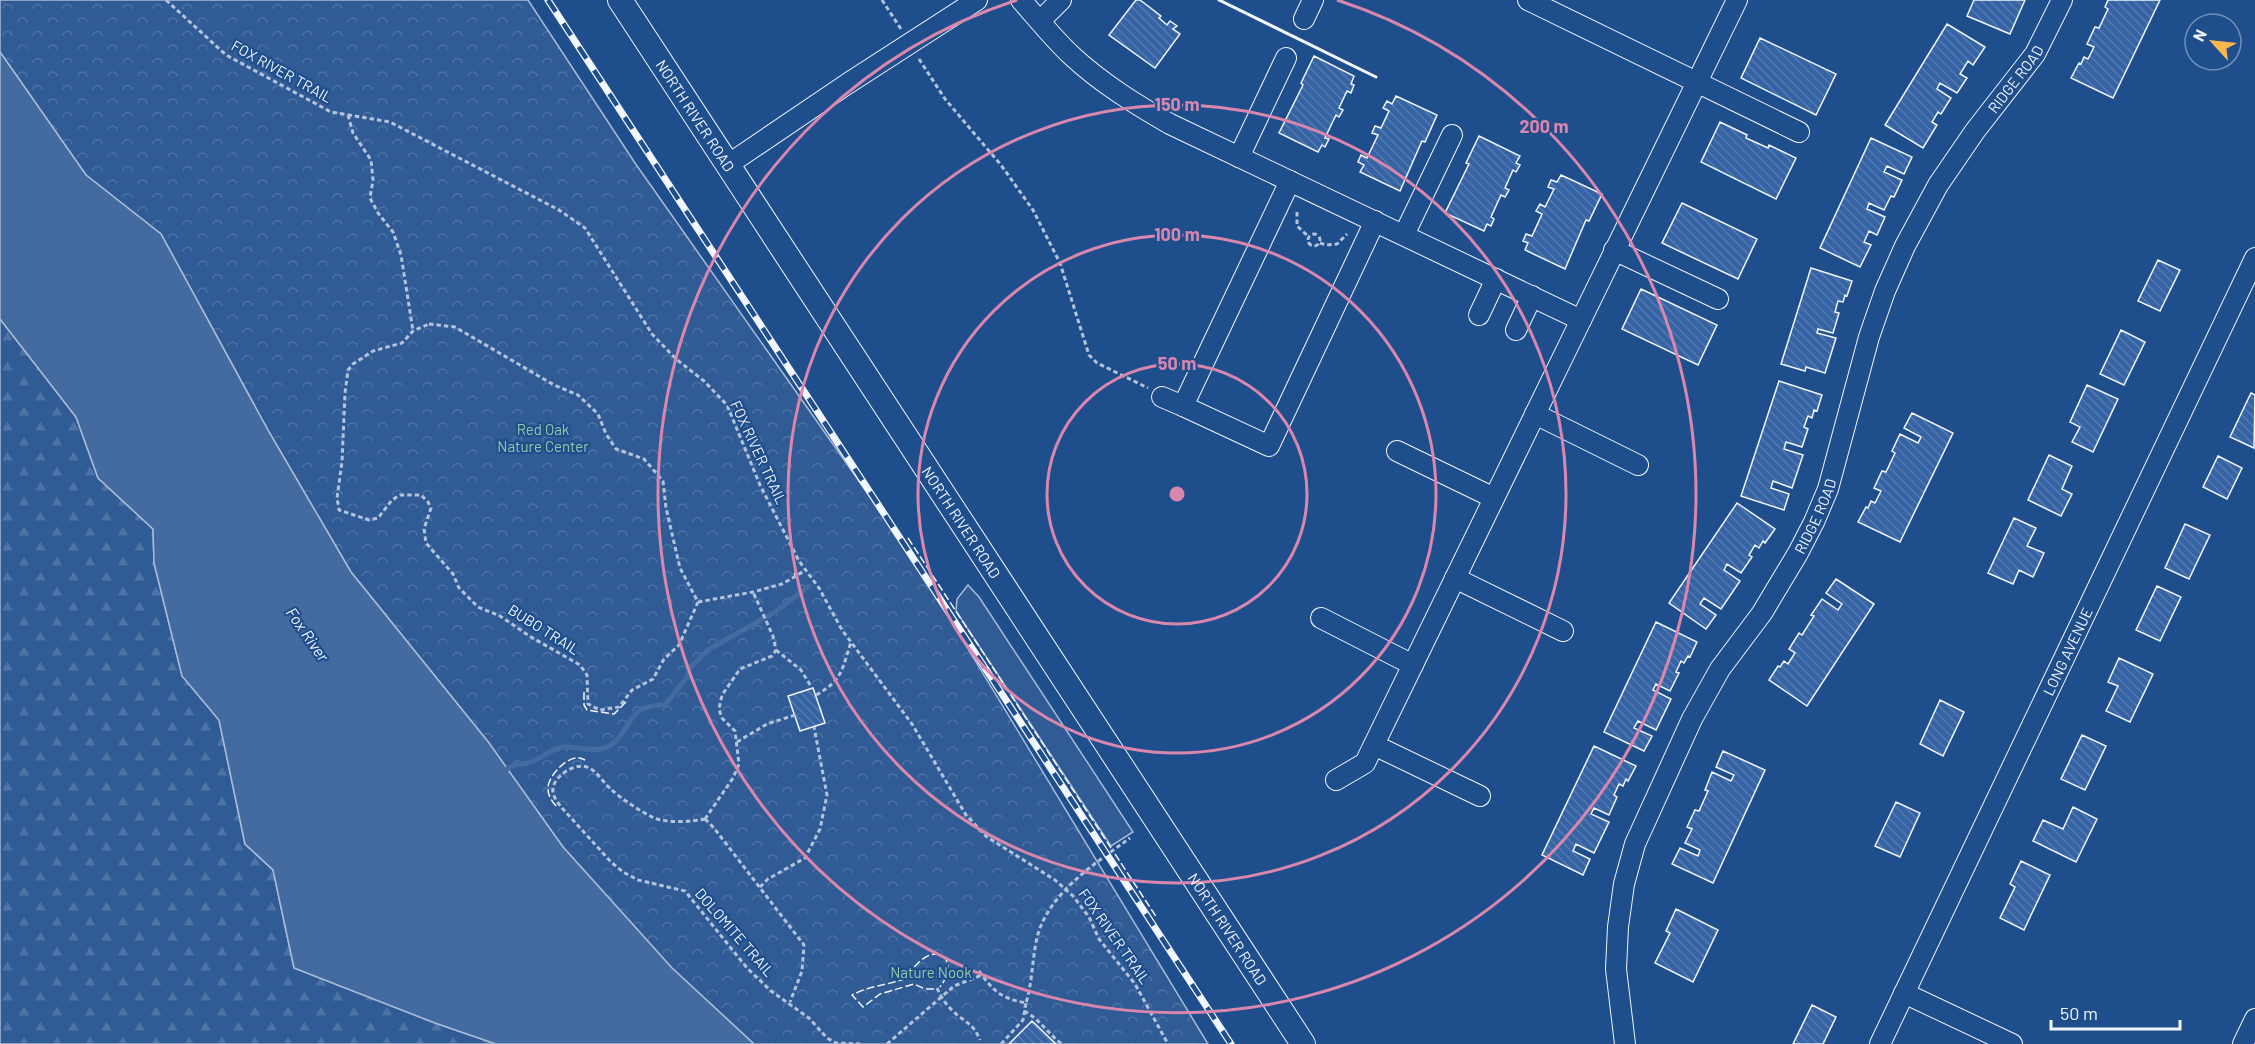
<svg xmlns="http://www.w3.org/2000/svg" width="2255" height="1044" font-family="Barlow,sans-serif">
	<defs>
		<pattern id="forest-firs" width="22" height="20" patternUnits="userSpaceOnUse" patternTransform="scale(1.5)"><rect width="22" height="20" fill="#305b95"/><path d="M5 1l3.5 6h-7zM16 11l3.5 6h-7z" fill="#4e73a5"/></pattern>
		<pattern id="park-crowns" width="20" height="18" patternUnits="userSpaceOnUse" patternTransform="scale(1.5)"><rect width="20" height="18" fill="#305b95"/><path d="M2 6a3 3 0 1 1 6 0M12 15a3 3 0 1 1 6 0" fill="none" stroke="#4e73a5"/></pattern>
		<pattern id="building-back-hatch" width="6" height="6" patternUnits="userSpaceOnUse" patternTransform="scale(1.5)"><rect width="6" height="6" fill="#3563a3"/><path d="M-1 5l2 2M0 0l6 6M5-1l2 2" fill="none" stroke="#537ab1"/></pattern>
	</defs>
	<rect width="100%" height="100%" fill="#1f4e8c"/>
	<path fill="url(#forest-firs)" stroke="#a8bbd7" stroke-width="1.5" d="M0 319 76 417 98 478 153 529 154 563 182 676 219 720 245 844 273 870 294 968 435 1023 496 1044H0Z"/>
	<path fill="url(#park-crowns)" stroke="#a8bbd7" stroke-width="1.5" d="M0 0H528L635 163 911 555 1208 1044H754L672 968 563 847 489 743 351 572 269 432 161 234 86 175 0 52Z"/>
	<path fill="#305b95" stroke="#a8bbd7" stroke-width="1.5" d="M968 585 979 597 1133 832 1111 846 956 611 957 599Z"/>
	<path fill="#446ba0" stroke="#a8bbd7" stroke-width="1.5" d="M0 52 86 175 161 234 269 432 351 572 489 743 563 847 672 968 754 1044H496L435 1023 294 968 273 870 245 844 219 720 182 676 154 563 153 529 98 478 76 417 0 319Z"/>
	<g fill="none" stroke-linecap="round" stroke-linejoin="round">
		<path stroke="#446ba0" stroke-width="5" d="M507 769C515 763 519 765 528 763 540 759 551 749 563 747 575 746 593 753 605 748 633 736 623 703 665 705L688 676V670L708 650 775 612 809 586"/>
	</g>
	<path fill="url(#building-back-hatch)" stroke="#f2f6ff" stroke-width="1.5" d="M1136 0H1140L1161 16 1159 18 1167 25 1170 21 1177 26 1173 29 1180 34 1155 68 1109 35Z
		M1974 0H2025L2010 34 1967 16Z
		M2108 0H2160L2113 98 2071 78 2079 63 2081 64 2084 57 2088 59 2094 47 2087 44 2095 27 2099 28 2108 9 2105 7Z
		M1947 24 1985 47 1973 65 1968 61 1960 74 1967 78 1957 93 1940 83 1937 89 1951 98 1941 114 1938 112 1932 122 1937 125 1923 148 1885 125Z
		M1760 38 1836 74 1816 115 1741 78Z
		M1314 56 1354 76 1351 84 1354 85 1351 93 1347 91 1339 108 1343 110 1339 117 1336 115 1325 138 1329 139 1325 147 1322 145 1318 152 1279 133 1303 85 1301 83Z
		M1396 96 1437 115 1425 142 1422 141 1400 191 1360 172 1364 165 1358 162 1361 155 1367 158 1378 135 1372 133 1375 126 1381 128 1389 111 1383 108 1387 101 1392 104Z
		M1720 122 1747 135 1746 138 1768 148 1769 145 1796 158 1776 199 1701 162Z
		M1479 136 1520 156 1516 163 1520 165 1516 172 1513 170 1505 188 1509 190 1505 197 1501 195 1491 217 1494 219 1491 226 1487 224 1484 231 1445 213 1469 164 1466 163Z
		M1871 138 1912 157 1904 174 1887 166 1884 172 1902 180 1894 197 1891 196 1884 210 1869 203 1867 209 1885 217 1877 235 1869 231 1864 242 1871 245 1860 267 1820 248Z
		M1561 175 1602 194 1589 221 1586 220 1565 269 1525 250 1528 243 1523 241 1526 234 1532 236 1542 214 1536 211 1540 204 1545 207 1554 189 1548 187 1551 180 1557 182Z
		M1682 203 1757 239 1738 279 1662 243Z
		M2158 260 2180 270 2160 311 2138 301Z
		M1811 268 1852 281 1847 296 1845 295 1843 302 1838 301 1835 312 1839 313 1833 333 1818 329 1817 333 1836 338 1825 373 1806 367 1805 371 1781 364Z
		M1641 289 1717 325 1698 365 1622 329Z
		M2121 330 2145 342 2124 385 2100 374Z
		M1779 381 1822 395 1817 411 1814 410 1812 418 1808 416 1804 427 1808 429 1802 447 1786 442 1784 449 1803 455 1792 488 1773 481 1771 488 1789 494 1784 510 1741 496Z
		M2087 385 2118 399 2093 452 2072 442 2080 427 2070 422Z
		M2251 393 2255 395 2254 448 2230 437Z
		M1912 413 1953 433 1900 542 1858 522 1866 507 1868 508 1871 501 1875 503 1881 491 1874 488 1882 471 1886 472 1895 453 1892 451 1900 434 1918 443 1921 437 1904 428Z
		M2049 455 2072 466 2062 489 2072 494 2061 516 2028 500Z
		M2218 456 2242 468 2227 499 2203 487Z
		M1737 503 1775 529 1765 543 1763 541 1759 548 1755 545 1749 555 1752 557 1741 573 1727 564 1724 570 1740 581 1721 609 1704 598 1700 604 1716 615 1706 629 1669 603Z
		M2014 518 2036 528 2027 546 2044 553 2033 577 2019 570 2013 584 1988 573Z
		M2185 524 2210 535 2189 579 2165 568Z
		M1836 579 1874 604 1807 706 1769 680 1778 666 1780 667 1784 661 1788 664 1795 653 1789 649 1799 633 1802 635 1814 616 1811 615 1822 599 1838 610 1842 604 1826 593Z
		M2157 586 2181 597 2160 641 2136 630Z
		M1656 622 1697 642 1690 657 1688 656 1684 663 1681 661 1676 672 1679 673 1670 691 1656 684 1653 690 1671 699 1656 730 1638 721 1634 728 1652 736 1644 751 1604 732Z
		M2119 658 2153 674 2130 722 2106 711 2118 686 2108 682Z
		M813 688 825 723 800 731 788 696Z
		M1940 700 1964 712 1943 756 1920 744Z
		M2082 735 2106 746 2085 790 2061 779Z
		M1594 746 1636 766 1628 781 1626 779 1623 786 1619 784 1614 795 1617 797 1609 815 1594 808 1591 814 1609 822 1594 853 1576 844 1573 851 1590 859 1583 875 1542 855Z
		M1723 751 1765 770 1713 883 1672 864 1680 848 1698 856 1700 850 1685 843 1692 829 1687 827 1695 810 1699 811 1708 791 1705 790 1712 772 1731 781 1734 775 1716 767Z
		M1896 802 1920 813 1900 857 1875 846Z
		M2073 807 2097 819 2076 862 2033 841 2043 820 2063 829Z
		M2021 861 2050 875 2024 930 2000 918 2015 887 2010 884Z
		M1676 909 1718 930 1693 982 1655 963 1670 933 1666 931Z
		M1812 1005 1836 1017 1823 1044H1793Z
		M1032 1021 1056 1044H1009Z"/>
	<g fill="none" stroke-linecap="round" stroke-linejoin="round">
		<g stroke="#f2f6ff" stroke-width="22">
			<g id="minor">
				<path d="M1021 0C1037 18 1053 38 1071 55 1101 83 1135 104 1170 124L1581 320 1737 0"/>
				<path d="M1528 0 1799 132"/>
				<path d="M1304 19 1313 0"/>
				<path d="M1040 21 1061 0"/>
				<path d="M1239 157 1286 58"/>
				<path d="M729 164 847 84 977 0"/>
				<path d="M1290 181 1183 406 1269 446 1375 221"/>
				<path d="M1404 235 1452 135"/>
				<path d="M1614 250 1718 299"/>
				<path d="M1479 315 1496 279"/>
				<path d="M1516 330 1532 296"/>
				<path d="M1162 397 1183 406"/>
				<path d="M1535 414 1638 465"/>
				<path d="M1397 451 1494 498"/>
				<path d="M1455 578 1563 631"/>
				<path d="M1321 618 1413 665"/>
				<path d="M1374 745 1480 796"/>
				<path d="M1336 780 1365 763 1581 320"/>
				<path d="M1904 993 2012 1044"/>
				<path id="s1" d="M1625 1044 1616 969 1618 927 1624 884 1635 844 1692 719 1720 669 1762 613 1798 553 1814 522 1828 489 1869 337 1885 291 1905 246 1938 185 1975 131 2035 54 2062 0"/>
				<path id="s2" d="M1880 1044 2255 258"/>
				<path d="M2243 1044 2255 1019"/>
			</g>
		</g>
		<g stroke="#f2f6ff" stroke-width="26">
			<g id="major">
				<path id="s3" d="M620 0 1303 1044"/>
			</g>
		</g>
		<path stroke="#b3c4dc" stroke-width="3" stroke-dasharray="4.5 3" stroke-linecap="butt" d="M166 0 226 55 331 112 390 122 559 210 585 228 652 334 676 359 704 381 727 405 760 485 799 561 819 588 842 630 912 724 966 815 987 837 1055 880 1073 896 1089 917 1099 939 1135 984 1168 1044
			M882 0 901 29
			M919 59 945 99 1001 165 1033 210 1060 263 1089 355 1097 363 1148 388
			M348 115 353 133 371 160 373 180 370 198 378 213 393 232 401 255 413 331
			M1297 212V226L1309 237
			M1308 240a6 6 0 1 1 12 0a6 6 0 1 1-12 0Z
			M1320 243 1326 245 1337 244 1347 234
			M429 324 455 327 554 385 578 395 598 414 606 434 616 449 644 459 663 481 666 508 680 568 698 602 679 645 664 659 653 679 632 690 619 707 600 710 588 704 587 675 580 665 531 637 500 616 478 607 459 588 453 574 426 543 424 529 431 508 428 502 421 495H400L392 500 378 518 369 520 339 510 337 498 342 462 345 393 348 370 353 364 373 351 402 343 413 331Z
			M698 602 753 592 782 584 806 570
			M776 650 801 670 812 688
			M816 695C843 680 842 669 851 642
			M737 742 767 724 795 715
			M705 819C692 822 666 823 654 818 640 811 623 800 612 790 604 784 598 772 589 768 577 761 555 775 553 788 552 796 558 803 562 808L611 862 623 872 638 880 685 891 747 968 771 991 809 1018 827 1038 836 1043 862 1044
			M705 819 733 778 739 764 735 731 722 718 719 709 722 695 740 669 772 656 776 650 773 636 753 592
			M705 819 714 828 804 945 802 971 790 1002
			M760 887 768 879 805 858 820 829 827 795 814 727
			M979 971C994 992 1001 998 1026 1003 1033 980 1032 956 1038 934 1051 891 1096 863 1130 838
			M937 988C941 997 946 1005 954 1012 966 1023 973 1023 980 1040
			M1024 1011C1040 1019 1048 1034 1062 1044
			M887 1044 954 986 982 975
			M1001 1044 1023 1020 1026 1003"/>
		<use href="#minor" stroke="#1f4e8c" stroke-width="20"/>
		<use href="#major" stroke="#1f4e8c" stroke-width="24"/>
		<g stroke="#f2f6ff" stroke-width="7">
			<path id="rail" d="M548 0 1231 1044"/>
		</g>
		<use href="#rail" stroke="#1f4e8c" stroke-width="4.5" stroke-dasharray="14" stroke-linecap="butt"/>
		<path stroke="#f2f6ff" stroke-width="1.5" stroke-dasharray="8 3" stroke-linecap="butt" d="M908 538 1111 848
			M794 573 798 580
			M584 692V705L587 710 614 714 628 700
			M556 806C552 801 548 796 548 789 547 778 564 759 576 758 578 757 583 759 585 760
			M1115 854 1157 918
			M934 989H925L914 984 880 994 863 1007 852 995C868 986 889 985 907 978 931 935 963 957 940 987"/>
		<path stroke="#f2f6ff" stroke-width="3" d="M1219 0 1376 77"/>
	</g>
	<g fill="none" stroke="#da87ad" stroke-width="3">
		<circle cx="1177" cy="494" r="130"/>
		<circle cx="1177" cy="494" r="259"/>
		<circle cx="1177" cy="494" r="389"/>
		<path d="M1337 0A519 519 0 1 1 1017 0"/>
	</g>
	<g text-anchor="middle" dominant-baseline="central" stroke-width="4.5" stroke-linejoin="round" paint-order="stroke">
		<g font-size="15" fill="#f2f6ff" stroke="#1f4e8c">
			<text transform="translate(282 71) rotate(29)">FOX RIVER TRAIL</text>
			<text stroke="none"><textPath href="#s1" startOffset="1064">RIDGE ROAD</textPath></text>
			<text stroke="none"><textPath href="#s3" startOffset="138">NORTH RIVER ROAD</textPath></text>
			<text transform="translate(759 452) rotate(65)">FOX RIVER TRAIL</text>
			<text stroke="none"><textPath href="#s1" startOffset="578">RIDGE ROAD</textPath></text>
			<text stroke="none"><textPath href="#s3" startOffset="624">NORTH RIVER ROAD</textPath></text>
			<text transform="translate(544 629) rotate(32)">BUBO TRAIL</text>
			<text stroke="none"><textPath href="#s2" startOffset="435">LONG AVENUE</textPath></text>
			<text stroke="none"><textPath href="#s3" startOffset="1110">NORTH RIVER ROAD</textPath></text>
			<text transform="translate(735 932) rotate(49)">DOLOMITE TRAIL</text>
			<text transform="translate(1115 936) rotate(55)">FOX RIVER TRAIL</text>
		</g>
		<g font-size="15" fill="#97c8a6" stroke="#1f4e8c">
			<text x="543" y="429">Red Oak<tspan x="543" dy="17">Nature Center</tspan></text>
			<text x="931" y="972">Nature Nook</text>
		</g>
		<g font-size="16" font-style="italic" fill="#f2f6ff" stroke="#1f4e8c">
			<text transform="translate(308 634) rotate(55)">Fox River</text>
		</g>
	</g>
	<circle cx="1177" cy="494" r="9" fill="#da87ad" stroke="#1f4e8c" stroke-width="3"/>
	<g font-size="18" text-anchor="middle" font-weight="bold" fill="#da87ad" stroke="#1f4e8c" stroke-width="4.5" stroke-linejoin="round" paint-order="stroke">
		<text x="1177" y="111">150 m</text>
		<text x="1544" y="133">200 m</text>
		<text x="1177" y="241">100 m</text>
		<text x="1177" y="370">50 m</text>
	</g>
	<g transform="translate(2213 42) rotate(297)"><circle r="28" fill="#1f4e8c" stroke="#7391ba" stroke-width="1.5"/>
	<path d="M0-4.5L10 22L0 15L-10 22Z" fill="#ffb74d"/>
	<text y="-9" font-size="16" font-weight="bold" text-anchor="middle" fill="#f2f6ff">N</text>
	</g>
	<path d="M2051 1020v9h129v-9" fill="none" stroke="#f2f6ff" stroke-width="3"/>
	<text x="2060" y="1020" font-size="18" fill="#f2f6ff" stroke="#1f4e8c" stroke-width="4.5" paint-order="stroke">50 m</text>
</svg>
